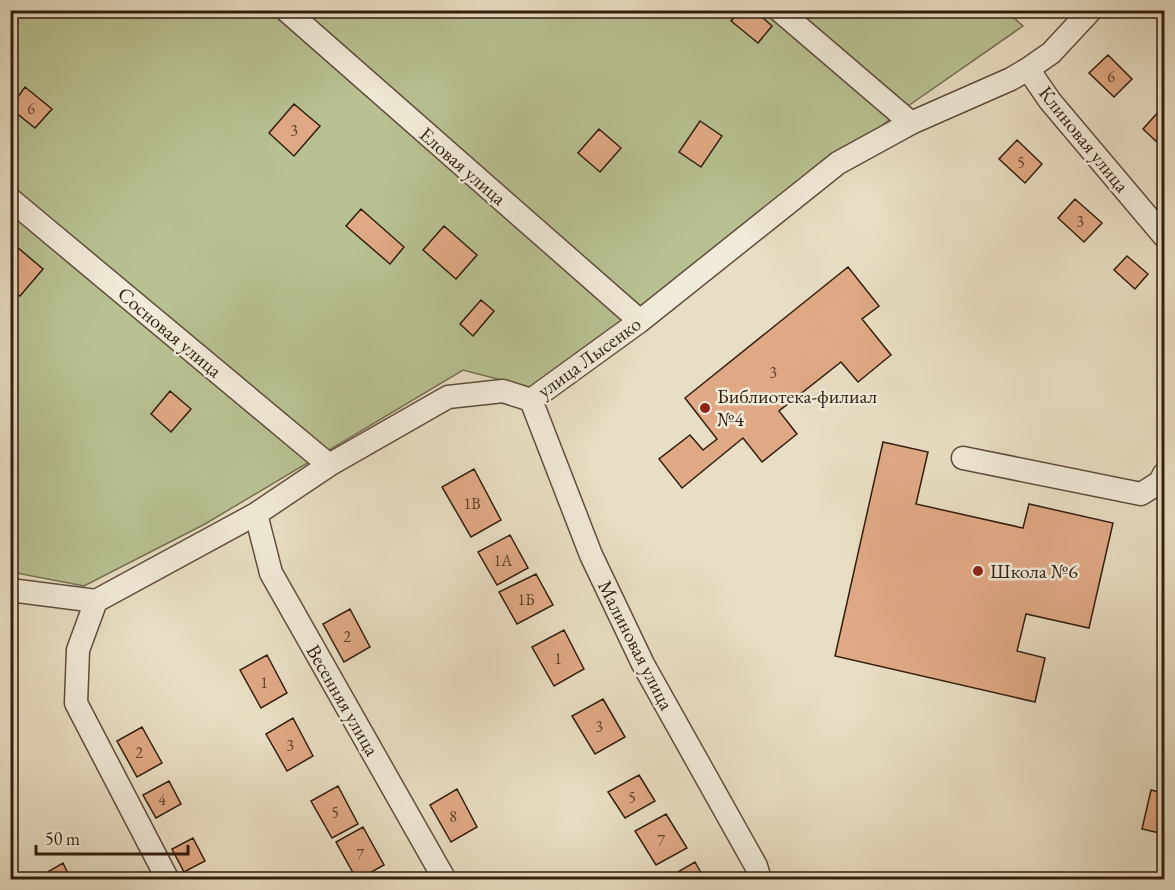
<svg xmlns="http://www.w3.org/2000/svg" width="1175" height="890" font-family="'EB Garamond',serif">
	<rect width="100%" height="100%" fill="#e8dec3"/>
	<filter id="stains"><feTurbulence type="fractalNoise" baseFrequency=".00333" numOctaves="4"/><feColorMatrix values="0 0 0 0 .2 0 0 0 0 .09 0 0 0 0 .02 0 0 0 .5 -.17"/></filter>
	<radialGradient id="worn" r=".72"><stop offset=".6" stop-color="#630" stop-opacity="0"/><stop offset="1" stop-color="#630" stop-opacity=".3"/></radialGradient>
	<path fill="#b8c192" stroke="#757050" stroke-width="1.5" d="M1005 10 1023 26 898 113 543 391 463 370 205 524 84 586 11 572 10 11Z"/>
	<path fill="#e0a985" stroke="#321e0f" stroke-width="1.5" d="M740 10H754L772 26 758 43 731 21Z
		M1108 55 1132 79 1114 97 1089 73Z
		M25 87 52 109 35 128 10 108Z
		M294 104 320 126 294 156 269 133Z
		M1160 110 1164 114V140L1160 145 1143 129Z
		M700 121 722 136 701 167 679 152Z
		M599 129 621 148 600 172 578 153Z
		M1017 140 1042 164 1025 183 999 159Z
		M1075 199 1102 223 1084 242 1058 218Z
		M361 209 404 247 390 264 346 226Z
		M444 226 477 255 456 279 423 250Z
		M10 241 43 269 20 296 10 288Z
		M1127 256 1148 274 1135 289 1114 270Z
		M848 267 879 306 862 319 891 355 858 382 841 362 779 411 797 434 762 462 743 438 682 488 659 459 690 435 703 450 717 439 685 398Z
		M481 300 494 311 473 336 460 324Z
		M170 391 191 409 171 432 151 414Z
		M883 442 928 452 916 504 1023 528 1029 504 1113 523 1089 628 1026 614 1017 651 1045 658 1035 702 835 656Z
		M474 469 501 520 471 537 442 487Z
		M510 535 528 568 497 585 478 552Z
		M536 574 553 605 517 624 499 592Z
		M350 609 370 647 344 662 323 624Z
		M564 630 584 669 554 686 532 647Z
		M267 655 287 693 261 708 240 670Z
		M603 699 625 737 595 754 572 716Z
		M293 718 313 756 287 771 266 734Z
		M142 727 162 763 137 777 117 741Z
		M639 775 655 801 625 818 608 792Z
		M169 781 181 804 156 818 143 795Z
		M338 786 358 824 332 838 311 801Z
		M457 789 477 827 451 842 430 805Z
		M1151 790 1164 793V834L1142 829Z
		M666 814 687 848 656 865 635 831Z
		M363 827 384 865 357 880 336 842Z
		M193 838 205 861 184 872 172 849Z
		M695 862 705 880H664Z
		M63 863 71 880H47L44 874Z"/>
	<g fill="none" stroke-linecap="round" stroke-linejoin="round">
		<g stroke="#604e3c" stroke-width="25">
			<path id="minor" d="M286 10 640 321
				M779 10 911 123
				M1028 69 1050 101 1164 236
				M10 199 329 465
				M531 400 591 555 643 664 756 866 760 880
				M963 458 1141 494 1160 482 1164 474
				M256 514 271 573 445 880
				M10 590 96 601 256 514 329 465 448 397 503 391 531 400 640 321 838 163 911 123 1011 79 1028 69 1051 53 1091 10
				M96 601 78 650 76 703 168 880"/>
		</g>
		<use href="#minor" stroke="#f0ead8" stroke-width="22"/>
	</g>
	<g fill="#8f2418" stroke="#f0ead8" stroke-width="2">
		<circle cx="705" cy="408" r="6"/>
		<circle cx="978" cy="571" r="6"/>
	</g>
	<g text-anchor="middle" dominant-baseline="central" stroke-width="5" stroke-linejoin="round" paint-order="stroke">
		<g font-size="16" fill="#5e412c">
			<text x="1111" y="76">6</text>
			<text x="31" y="108">6</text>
			<text x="294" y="130">3</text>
			<text x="1021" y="162">5</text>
			<text x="1080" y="221">3</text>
			<text x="773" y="372">3</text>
			<text x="472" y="503">1В</text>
			<text x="503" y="560">1А</text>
			<text x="526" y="599">1Б</text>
			<text x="347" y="636">2</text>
			<text x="558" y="658">1</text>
			<text x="264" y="682">1</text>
			<text x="599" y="726">3</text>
			<text x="290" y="745">3</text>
			<text x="139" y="752">2</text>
			<text x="632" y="797">5</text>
			<text x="162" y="799">4</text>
			<text x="335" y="812">5</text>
			<text x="453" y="816">8</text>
			<text x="661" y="840">7</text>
			<text x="360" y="854">7</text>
		</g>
		<g font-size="20" fill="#321e0f" stroke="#f0ead8">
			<text transform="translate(1084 139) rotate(51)">Клиновая улица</text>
			<text transform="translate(463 166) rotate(41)">Еловая улица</text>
			<text transform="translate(170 332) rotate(40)">Сосновая улица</text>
			<text transform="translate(589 357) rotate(-36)">улица Лысенко</text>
			<text transform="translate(636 645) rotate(63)">Малиновая улица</text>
			<text transform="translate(343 700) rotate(60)">Весенняя улица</text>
		</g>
		<g font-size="20" fill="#321e0f" stroke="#f0ead8" text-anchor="start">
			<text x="717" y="396">Библиотека-филиал<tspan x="717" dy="23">№4</tspan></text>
			<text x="990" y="571">Школа №6</text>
		</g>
	</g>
	<rect width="1175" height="890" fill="none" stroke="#e8dec3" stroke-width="36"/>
	<rect x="12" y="12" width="1151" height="866" fill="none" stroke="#321e0f" stroke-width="3"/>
	<rect x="18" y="18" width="1139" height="854" fill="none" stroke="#321e0f" stroke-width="1.5"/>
	<path d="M36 845v9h152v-9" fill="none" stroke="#321e0f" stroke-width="3"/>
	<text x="45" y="845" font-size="18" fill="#321e0f" stroke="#f0ead8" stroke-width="4.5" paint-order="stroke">50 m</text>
	<rect width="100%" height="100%" filter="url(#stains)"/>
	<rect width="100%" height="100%" fill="url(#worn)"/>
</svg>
